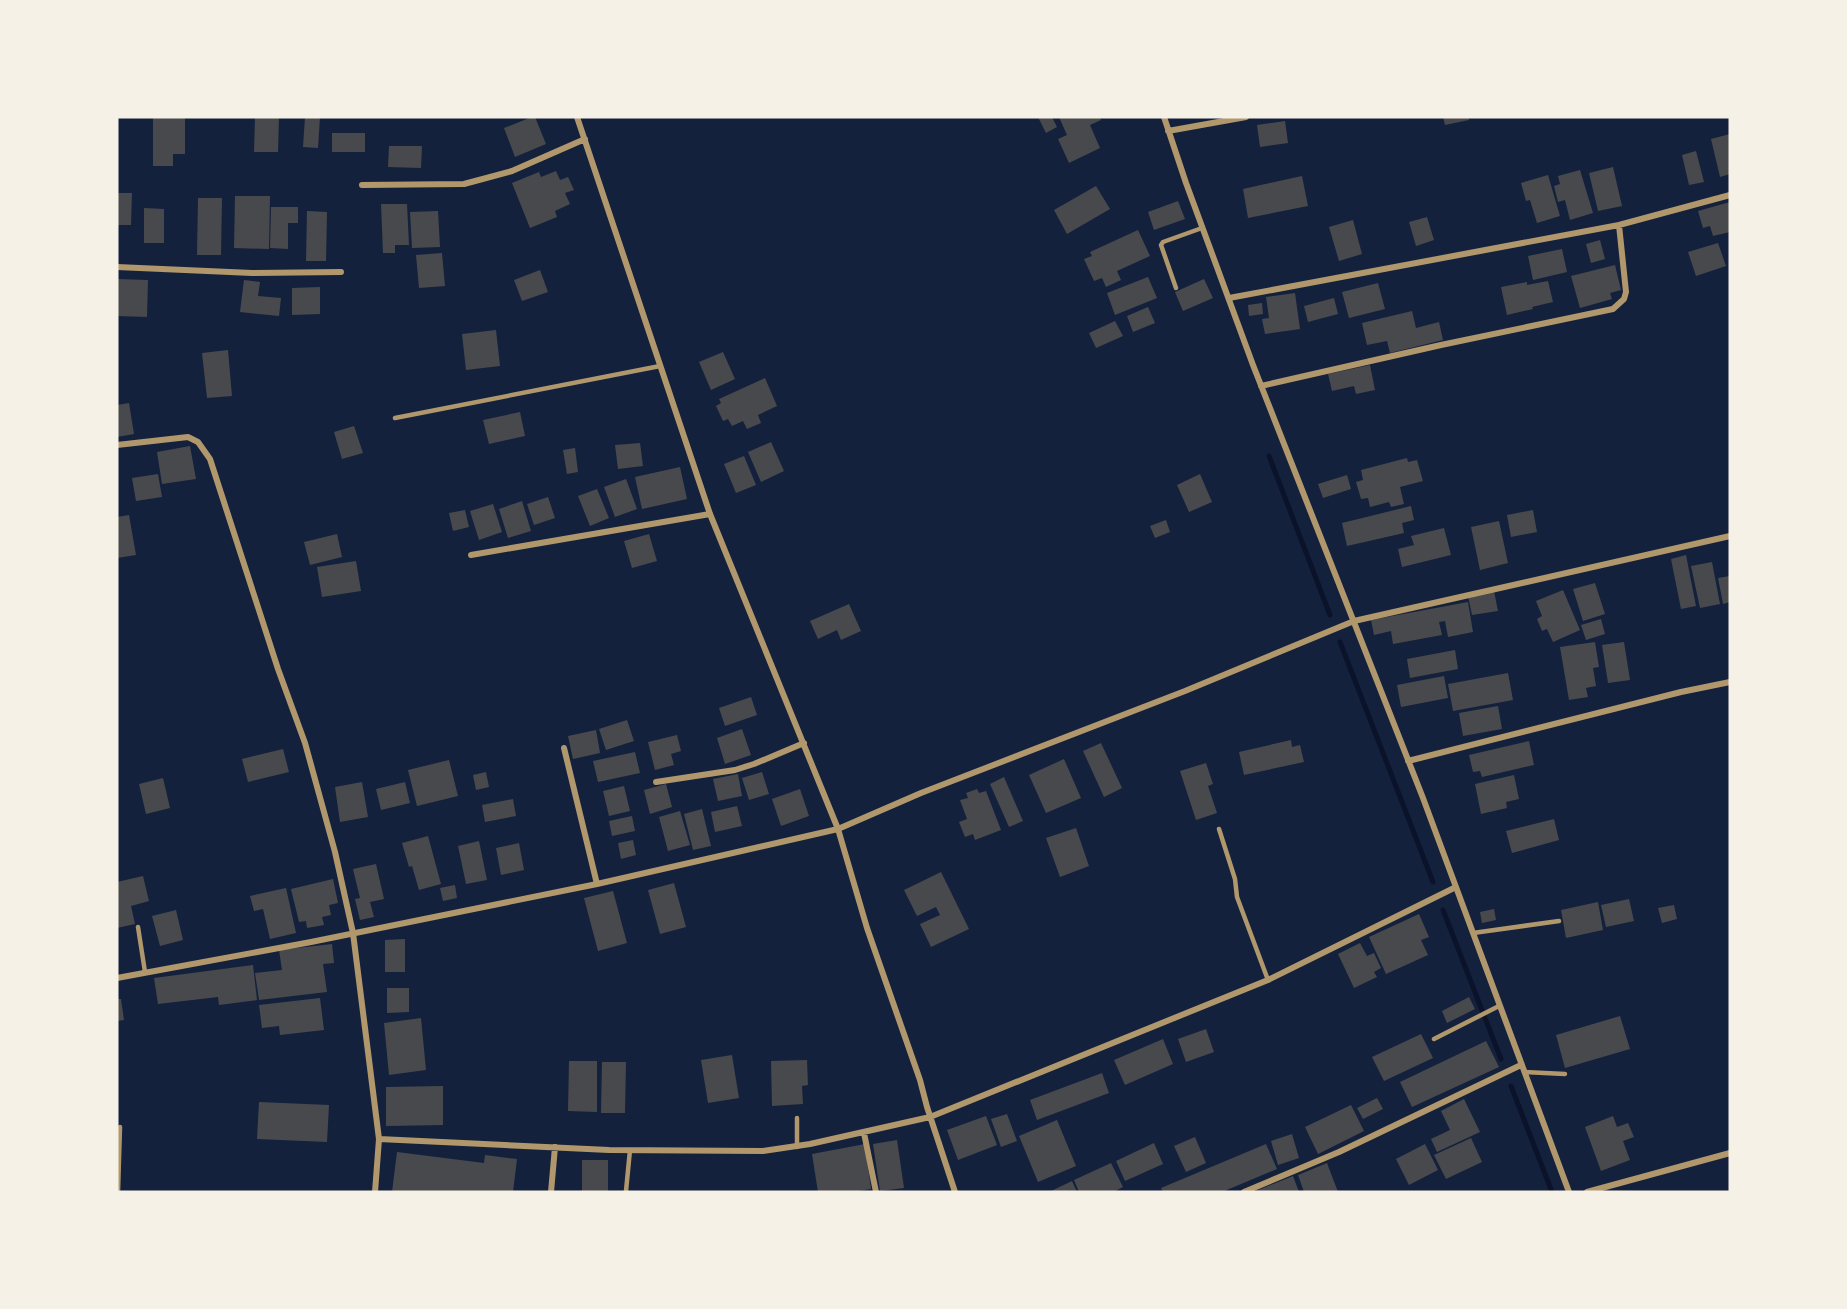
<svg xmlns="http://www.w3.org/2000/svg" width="1847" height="1309" font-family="Barlow,sans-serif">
	<rect width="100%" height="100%" fill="#14213d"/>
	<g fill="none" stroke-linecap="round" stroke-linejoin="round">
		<path stroke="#0b132b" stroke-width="5" d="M1269 456 1330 615
			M1340 642 1433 882
			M1443 910 1501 1059
			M1511 1086 1552 1192"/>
	</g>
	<path fill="#48494c" d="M153 117H185V154H173V166H153Z
		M255 117H279L278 152H254Z
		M305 117H320L318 148 303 147Z
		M532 117H535L546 144 515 157 504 128Z
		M1038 117H1052L1057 127 1046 133Z
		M1059 117H1100L1101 120 1090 125 1100 148 1069 163 1058 139 1067 135Z
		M1443 117H1469V120L1445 125Z
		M1285 121 1288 143 1260 147 1257 125Z
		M332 133H365V152H332Z
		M1730 134V174L1720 177 1711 139Z
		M389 146H422L421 168 388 167Z
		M1696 151 1704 182 1689 185 1682 155Z
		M1613 167 1622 206 1598 211 1589 173Z
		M1580 170 1593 213 1570 220 1565 200 1558 202 1554 186 1560 184 1558 176Z
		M556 171 560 180 568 177 574 190 565 193 570 204 555 211 557 217 530 228 512 183 539 172 541 177Z
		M1548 175 1560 216 1537 223 1530 200 1526 201 1521 183Z
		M1302 176 1308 206 1248 218 1243 189Z
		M1096 186 1110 209 1067 234 1054 210Z
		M117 193H132L131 225H117Z
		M235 196H270L269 249 234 248Z
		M198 198H222L221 255H197Z
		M1178 201 1185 219 1154 230 1148 212Z
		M1730 202V232L1713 236 1710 226 1703 228 1698 211Z
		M381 204H407L409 245H395V253H383Z
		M271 207H298V223H288V249L270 248Z
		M144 208 164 209V243H144Z
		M307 211 327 212 326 261H306Z
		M438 211 440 247 412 248 410 212Z
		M1427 217 1434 240 1416 246 1409 222Z
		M1353 220 1362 254 1339 261 1329 227Z
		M1138 230 1150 256 1117 271 1121 280 1106 287 1102 278 1094 281 1084 259 1092 256 1090 252Z
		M1600 240 1605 259 1591 263 1586 244Z
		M1718 243 1726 266 1696 276 1688 252Z
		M1562 249 1567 272 1533 280 1528 256Z
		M442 253 445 286 419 288 416 255Z
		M1615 265 1621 290 1610 293 1612 299 1580 308 1571 276Z
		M540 270 548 292 522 301 514 280Z
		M1148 277 1157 298 1115 315 1107 293Z
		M117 279 148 280 147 317 117 316Z
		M1204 279 1213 298 1183 311 1175 292Z
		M244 280 260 282 258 296 281 298 279 316 240 312Z
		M1548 281 1553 302 1532 307 1533 309 1507 315 1501 287 1527 282V285Z
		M1378 283 1385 309 1349 318 1342 292Z
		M320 287V314L292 315V288Z
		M1295 293 1300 329 1265 334 1262 319 1269 318 1266 297Z
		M1334 298 1338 314 1308 322 1304 306Z
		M1262 303 1263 314 1249 316 1248 305Z
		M1148 307 1155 323 1133 332 1127 316Z
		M1412 311 1416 328 1439 322 1443 340 1390 353 1387 341 1367 345 1362 323Z
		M1115 321 1123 336 1096 348 1089 333Z
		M496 330 500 366 466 370 462 334Z
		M228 350 232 396 207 398 202 353Z
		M723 352 735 379 711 390 699 362Z
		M1370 365 1375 390 1356 394 1354 386 1332 391 1328 374Z
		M765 378 777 406 758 415 761 423 747 429 743 421 732 426 728 419 723 421 716 406 721 403 719 399Z
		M129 403 134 434 117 437V405Z
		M520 412 525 436 489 444 483 420Z
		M354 426 363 453 342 459 334 432Z
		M771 442 784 471 761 482 748 452Z
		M640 443 643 466 618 469 615 445Z
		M190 446 196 479 162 484 157 452Z
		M575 448 578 472 567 474 563 450Z
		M744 456 756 485 736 493 724 464Z
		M1407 458 1408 462 1417 460 1423 481 1400 487 1404 504 1391 507 1389 502 1370 507 1368 498 1361 499 1356 482 1363 480 1361 470Z
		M680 467 687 499 642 509 635 477Z
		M158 474 162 497 136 501 132 478Z
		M1200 474 1212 502 1189 512 1177 485Z
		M1347 475 1351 489 1323 498 1318 484Z
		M626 479 637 509 615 517 604 487Z
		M597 489 609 518 590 526 578 496Z
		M548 497 555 518 534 525 527 504Z
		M522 501 531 531 508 538 499 509Z
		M493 504 502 532 479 540 470 511Z
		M1411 506 1414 520 1402 523 1404 533 1347 546 1342 523Z
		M465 510 469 527 453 531 449 513Z
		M1533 510 1537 532 1511 537 1507 515Z
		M129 515 136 555 117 558V517Z
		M1166 520 1170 532 1155 538 1150 526Z
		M1499 521 1508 563 1480 570 1471 527Z
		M1444 528 1451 555 1402 567 1398 549 1414 545 1411 536Z
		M337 534 342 557 310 565 304 542Z
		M649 534 657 561 632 568 624 541Z
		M1686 555 1696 606 1681 609 1671 559Z
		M356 561 361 591 322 597 317 567Z
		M1712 562 1720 604 1700 608 1691 566Z
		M1730 576V602L1723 604 1718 578Z
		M1595 583 1605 614 1583 621 1573 589Z
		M1563 590 1580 630 1553 642 1547 629 1542 631 1537 619 1542 616 1536 601Z
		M1494 591 1498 611 1472 615 1468 596Z
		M1468 602 1473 632 1448 637 1445 621 1439 622 1442 635 1393 644 1391 631 1374 635 1371 620Z
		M849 604 861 631 841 640 837 630 818 639 810 621Z
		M1601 619 1605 634 1586 640 1581 625Z
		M1595 642 1599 667 1593 668 1596 686 1586 688 1588 697 1569 700 1560 647Z
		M1624 642 1630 680 1608 683 1602 645Z
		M1455 650 1458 669 1410 678 1407 659Z
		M1508 673 1513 700 1453 711 1448 684Z
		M1444 676 1448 698 1401 707 1397 685Z
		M751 697 757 715 725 726 719 708Z
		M1498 706 1502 729 1463 736 1459 713Z
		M627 720 634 741 606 750 599 729Z
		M742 729 751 755 725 764 717 738Z
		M596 730 600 753 573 759 568 736Z
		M677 735 681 751 671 754 674 765 655 770 648 742Z
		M1291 740 1292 747 1300 745 1304 762 1244 775 1239 752Z
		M1529 741 1534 765 1482 777 1480 771 1473 772 1469 755Z
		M1101 743 1122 788 1104 797 1083 751Z
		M283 749 289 772 248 782 242 759Z
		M635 752 640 773 598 782 593 761Z
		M1064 759 1081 798 1046 813 1029 775Z
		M449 760 458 796 417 806 408 770Z
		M1206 763 1213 784 1208 786 1217 813 1196 820 1180 771Z
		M486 772 489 787 476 790 473 775Z
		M762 772 769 794 749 800 742 778Z
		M738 774 742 796 718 801 713 779Z
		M1514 775 1519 799 1506 802 1507 808 1481 814 1475 784Z
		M1004 777 1023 821 1009 827 990 784Z
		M163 778 170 808 146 814 139 784Z
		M362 782 368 817 340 822 335 787Z
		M405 782 410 803 381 810 376 789Z
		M666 784 672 807 650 814 644 790Z
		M624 786 630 811 609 816 603 791Z
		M800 789 809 816 781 826 772 799Z
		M977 789 979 793 986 791 1001 830 975 840 973 834 965 837 959 822 967 819 960 800 968 798 966 793Z
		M513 799 516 816 485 822 482 805Z
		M737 806 742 826 715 832 711 812Z
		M702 809 711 846 693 850 684 814Z
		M680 811 690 845 668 851 659 817Z
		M632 816 635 831 612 836 609 821Z
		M1554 819 1559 840 1512 853 1506 831Z
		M1076 828 1089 866 1060 877 1046 838Z
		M428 836 441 884 419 890 412 866 409 867 402 843Z
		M633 840 636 855 621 859 618 843Z
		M479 841 487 880 466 884 458 846Z
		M519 843 524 870 501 875 496 848Z
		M376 864 384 899 370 902 374 917 360 920 355 899 360 898 353 869Z
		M941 872 969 929 931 947 920 924 940 915 936 907 917 916 904 890Z
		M143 876 149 901 131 906 135 924 117 928V882Z
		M333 879 338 903 329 905 331 915 322 917 324 925 307 928 306 921 299 922 291 889Z
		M674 883 686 927 660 934 648 890Z
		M455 885 457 898 443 901 440 888Z
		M286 888 296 933 270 939 263 909 254 911 250 896Z
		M613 891 627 943 598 951 584 898Z
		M1629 899 1634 921 1606 927 1601 905Z
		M1598 902 1603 930 1566 938 1561 910Z
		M1674 905 1677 919 1662 923 1658 908Z
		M1494 909 1496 920 1482 923 1480 912Z
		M176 910 183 940 160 946 152 916Z
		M1419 914 1429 937 1421 940 1428 955 1386 974 1369 937Z
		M405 939V972H385V940Z
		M1360 943 1367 956 1374 953 1381 968 1374 972 1377 977 1354 988 1338 954Z
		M332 944 334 963 323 964 327 992 259 1000 255 973 282 970 279 950Z
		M253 965 257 1000 219 1005 218 997 158 1004 154 978Z
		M387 988H409V1012L387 1013Z
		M1469 997 1475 1009 1447 1023 1442 1011Z
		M320 998 324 1030 280 1035 279 1026 262 1028 259 1005Z
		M117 999H121L124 1020 117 1021Z
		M1620 1016 1630 1049 1565 1068 1556 1035Z
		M421 1018 426 1070 389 1075 384 1023Z
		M1206 1029 1214 1052 1186 1062 1178 1039Z
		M1421 1034 1433 1058 1384 1081 1372 1057Z
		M1163 1039 1173 1064 1125 1085 1114 1060Z
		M1486 1041 1499 1067 1412 1107 1400 1082Z
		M732 1055 739 1098 708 1103 701 1060Z
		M807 1060 808 1085 802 1086 803 1104 772 1106 771 1061Z
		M569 1061H597V1112L568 1111Z
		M602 1062H626L625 1113H601Z
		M1102 1073 1109 1093 1037 1120 1030 1100Z
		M443 1086V1125L386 1126V1087Z
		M1377 1098 1383 1109 1363 1119 1357 1108Z
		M1464 1099 1480 1132 1437 1152 1431 1139 1450 1130 1441 1111Z
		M259 1102 329 1105 327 1142 257 1139Z
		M1351 1105 1364 1131 1318 1154 1305 1127Z
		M1007 1114 1017 1141 1001 1147 991 1119Z
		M986 1116 997 1145 958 1160 947 1130Z
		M1613 1116 1617 1127 1628 1123 1634 1137 1623 1141 1630 1160 1601 1171 1585 1127Z
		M1057 1120 1076 1166 1038 1182 1019 1136Z
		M1292 1134 1299 1158 1278 1165 1271 1141Z
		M1195 1137 1206 1163 1186 1172 1174 1146Z
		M1471 1138 1482 1162 1446 1179 1434 1155Z
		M897 1140 904 1188 880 1191 873 1144Z
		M1154 1143 1163 1164 1125 1181 1116 1161Z
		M865 1144 871 1189 852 1192H818L812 1154Z
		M1266 1144 1277 1169 1222 1192H1163L1161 1188Z
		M1425 1144 1438 1170 1409 1185 1396 1159Z
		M397 1152 484 1163 485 1155 517 1159 513 1192H392Z
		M582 1160H608V1192H582Z
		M1111 1163 1123 1187 1113 1192H1079L1074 1180Z
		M1327 1163 1338 1192H1304L1298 1175Z
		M1293 1176 1299 1192H1253Z
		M1072 1181 1077 1192H1049Z"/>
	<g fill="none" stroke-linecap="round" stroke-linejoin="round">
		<path stroke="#b1986c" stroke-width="4.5" d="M1176 288 1161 245 1163 242 1202 228
			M395 418 660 366
			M1219 829 1235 879 1237 897 1268 980
			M138 927 145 972
			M1473 933 1559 921
			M1434 1039 1499 1006
			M1524 1072 1565 1074
			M797 1147V1118
			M626 1191 630 1150
			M118 1192 120 1127"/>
		<path stroke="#b1986c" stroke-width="6" d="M577 117 710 514 838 829 867 928 920 1080 927 1107 955 1192
			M1164 117 1186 183 1253 365 1423 798 1569 1192
			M1168 131 1246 117
			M362 185 464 184 512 171 585 139
			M117 267 252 273 341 272
			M1229 298 1619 225 1730 195
			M1261 386 1441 345 1613 309 1624 299 1626 292 1619 225
			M117 445 188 437 198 442 210 459 278 669 305 743 335 852 353 933 379 1139 375 1192
			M471 555 710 514
			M564 748 597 884
			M1408 761 1681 692 1730 682
			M656 782 735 770 754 764 804 743
			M117 978 311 942 597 884 838 829 921 793 1185 691 1354 621 1730 536
			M864 1133 876 1192
			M379 1139 609 1150 763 1151 810 1144 930 1117 1268 980 1456 887
			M551 1192 555 1147
			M1244 1192 1339 1152 1521 1065
			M1587 1192 1730 1153"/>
	</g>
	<rect width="1847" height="1309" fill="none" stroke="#f6f1e7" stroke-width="237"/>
</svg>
